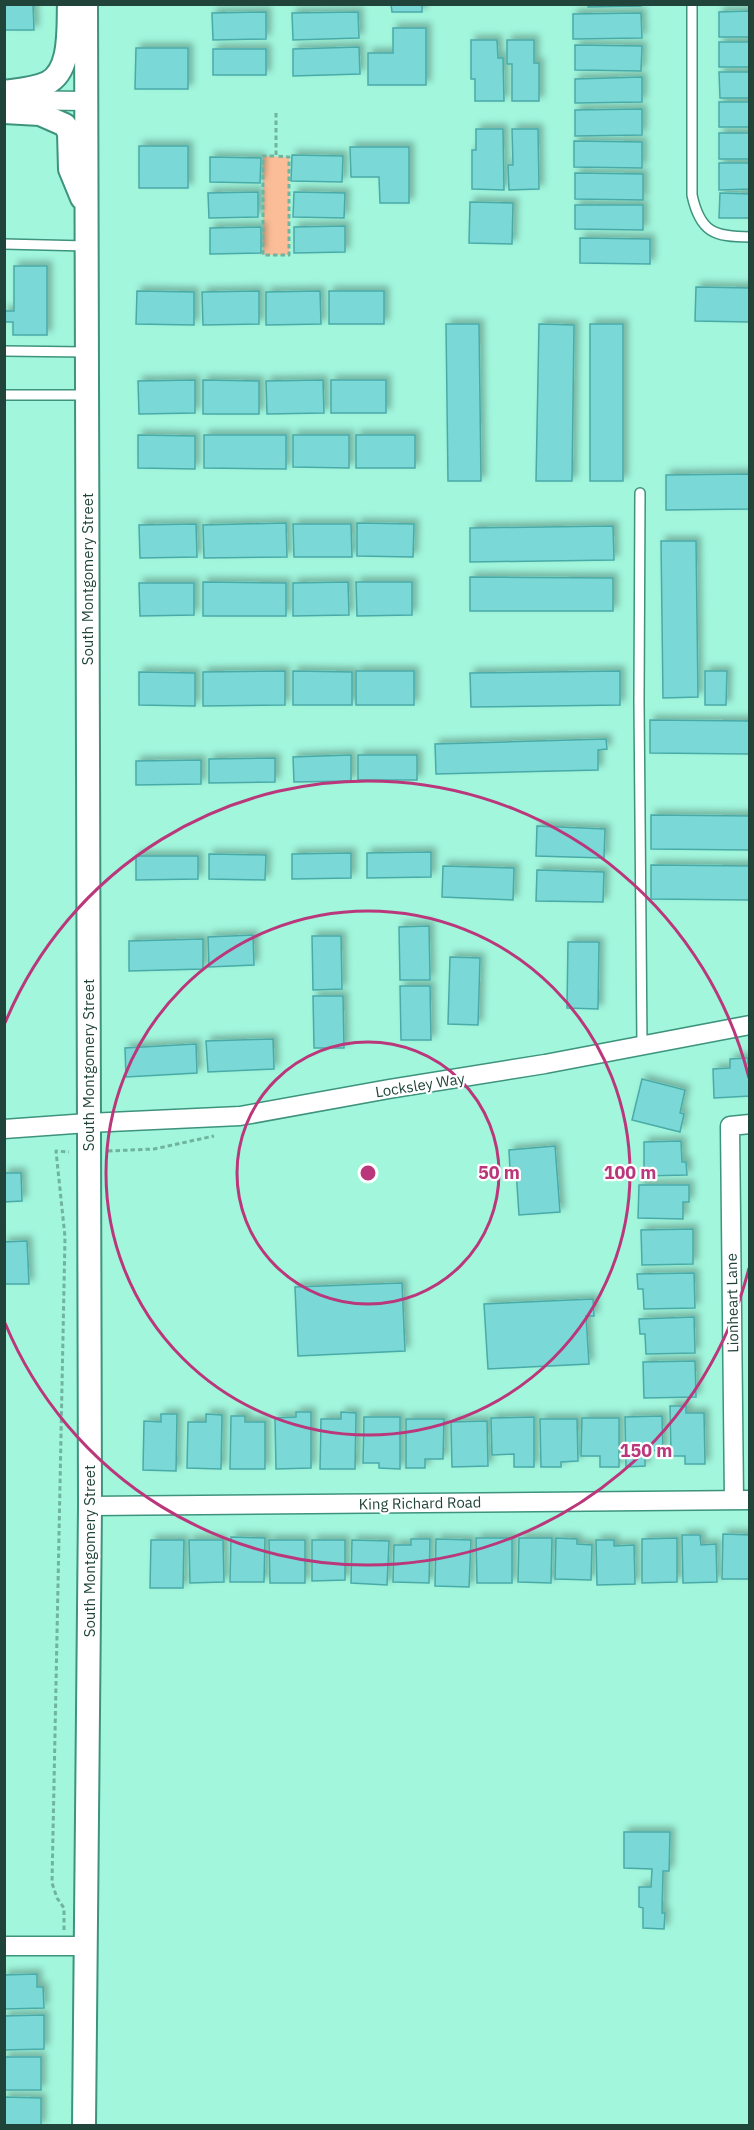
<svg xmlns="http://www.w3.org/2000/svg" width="754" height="2130" font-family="'IBM Plex Sans',sans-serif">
	<defs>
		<filter id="shadow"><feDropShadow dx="4.5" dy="-4.5" stdDeviation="3" flood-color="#0004"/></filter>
	</defs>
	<rect width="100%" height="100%" fill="#a1f6dc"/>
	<path fill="#fbbd97" d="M263 156 289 157V255H263Z"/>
	<path fill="#7ad9d6" stroke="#49aba8" stroke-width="1.5" filter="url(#shadow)" d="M4 4H33L34 30H4Z
		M391 4H422V12H392Z
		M588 4H641V6L588 7Z
		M750 11V37H719V12Z
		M266 12V39L213 40 212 13Z
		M358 12 359 38 293 40 292 13Z
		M641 13 642 38 573 39V14Z
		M393 28H426V85H368V53H393Z
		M471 40H497L498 58H503L504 101H475V79H471Z
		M507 40H534V63H539V101H512V64H507Z
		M719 42H750V67H719Z
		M575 45 642 46 641 71 575 70Z
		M359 47 360 74 293 76V49Z
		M136 48H188V89H135Z
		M213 49H266V75H213Z
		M719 72H750V98H720Z
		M642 77V102L575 103V79Z
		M719 102H750V127H719Z
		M642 109V135L575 136V110Z
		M476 129H503L504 190 472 189V150H476Z
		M512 129H538L539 189 509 190 508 165H513Z
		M719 133H750V159H719Z
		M574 141 642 142V168L574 167Z
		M139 146H188V188H139Z
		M350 147H409V203H380L379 177H351Z
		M292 155 343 156 342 182 291 181Z
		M210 157 261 158 260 183 210 182Z
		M719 163H750V189L719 190Z
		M575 173 643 174V200L575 199Z
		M258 192V217L209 218 208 193Z
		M294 192 345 193 344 218 293 217Z
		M720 193 750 194V218H719Z
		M470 202 513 203 512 244 469 243Z
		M575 205H643V230L575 229Z
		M345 226V252L294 253V227Z
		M261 227V253L210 254V228Z
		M580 238 650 239V264L580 263Z
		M14 266H47V335H13V322H4V311H14Z
		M696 287 750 288V322L695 321Z
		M137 291 194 292V325L136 324Z
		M259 291V324L203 325 202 292Z
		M320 291 321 324 266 325V292Z
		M329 291H384V324H329Z
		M446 324H479L481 481H448Z
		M539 324 574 325 572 481H536Z
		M590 324H623V481H590Z
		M195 380V413L139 414 138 381Z
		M203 380 259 381V414H203Z
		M323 380 324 413 267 414 266 381Z
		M331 380H386V413H331Z
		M138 435 195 436V469L138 468Z
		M204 435H286V469L204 468Z
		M293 435H349V468L293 467Z
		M356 435H415V468H356Z
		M750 474V509L666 510V475Z
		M286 523 287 557 204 558 203 525Z
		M357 523 414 524 413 557 357 556Z
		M196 524 197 557 140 558 139 525Z
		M293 524H351L352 557H294Z
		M613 526 614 560 470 562V528Z
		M661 541H696L698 697 663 698Z
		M470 577 613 578V611H470Z
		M203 582 286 583V616H203Z
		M348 582 349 615 293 616V583Z
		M356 582H412V615L357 616Z
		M139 583H194V615L140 616Z
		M285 671V705L203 706V672Z
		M293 671 352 672V705H293Z
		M356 671H414V705H356Z
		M620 671V705L471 707 470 673Z
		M705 671H727L726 705H705Z
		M139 672 195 673V706L139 705Z
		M650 720 750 721V754L650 753Z
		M606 739 607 749 598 750V770L436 774 435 744Z
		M351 755V781L294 782 293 757Z
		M358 755H417V780H358Z
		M275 758V782L209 783V759Z
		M201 760V784L136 785V761Z
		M651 815 750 816V850L651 849Z
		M537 826 605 829 604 858 536 856Z
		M431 852V877L367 878V853Z
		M351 853V878L292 879V854Z
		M209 854 266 855 265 880 209 879Z
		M136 856H198V879L136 880Z
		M651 865 750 866V900L651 899Z
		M443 866 514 868 513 900 442 897Z
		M537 870 604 872 603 902 536 901Z
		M429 926 430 980H400L399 927Z
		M253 935 254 965 209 967 208 937Z
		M312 936H341L342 989 313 990Z
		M203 939V969L129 971V941Z
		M568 942H599L598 1009 567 1008Z
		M450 957 480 958 478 1025 448 1024Z
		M400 986H430L431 1040H401Z
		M313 996H343L344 1048H314Z
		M273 1039 274 1069 208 1072 206 1041Z
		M196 1044 197 1073 126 1077 125 1048Z
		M748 1058V1064H750V1096L714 1098 713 1069 730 1068V1059Z
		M642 1079 685 1090 680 1113 684 1114 680 1132 632 1120Z
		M681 1141 682 1162H686L687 1175 644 1176V1142Z
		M555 1146 560 1212 519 1215 516 1170H510L509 1150Z
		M4 1173H21L22 1201 4 1202Z
		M639 1185H689V1202H683V1219L638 1218Z
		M693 1229V1264L642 1265 641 1230Z
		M27 1241 29 1284H4V1242Z
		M694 1273 695 1308 644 1309 643 1289H638L637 1274Z
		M402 1283 405 1351 298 1356 295 1287Z
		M593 1299 594 1316H586L589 1364 488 1369 484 1304Z
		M694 1317 695 1353 646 1354 645 1334H640L639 1319Z
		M695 1361 696 1397 644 1398 643 1362Z
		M670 1406H686V1413H704L705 1464H685V1456H671Z
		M296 1412H311V1468L276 1469 275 1418 296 1417Z
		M341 1412 356 1413 355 1469H320L321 1419H341Z
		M161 1414H177L176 1471 143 1470 144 1421 161 1422Z
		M206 1414 222 1415 221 1469 187 1468 188 1422H206Z
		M231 1416H245V1422H265V1469H230Z
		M662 1416 663 1450 645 1451V1466L626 1467 625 1417Z
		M364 1417H400V1469L379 1468V1463H363Z
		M534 1417V1467H514V1454L492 1455 491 1418Z
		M582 1418H619V1467H600V1456H581Z
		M406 1419H444L443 1459H425V1468H406Z
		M540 1419H577L578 1461 561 1462V1467H541Z
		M487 1421 488 1466 452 1467 451 1422Z
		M723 1534 750 1535V1579H722Z
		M682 1535H700L701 1545 716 1544 717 1582 683 1583Z
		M231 1537 265 1538 264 1582H230Z
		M476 1538H512V1583H477Z
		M519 1538H552L551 1583 518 1582Z
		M556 1538 577 1539V1544L592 1545 591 1580 555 1579Z
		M677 1538V1582L642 1583V1539Z
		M411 1539H430L429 1583 393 1582 394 1545H411Z
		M436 1539 471 1540 469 1587 435 1586Z
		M151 1540H184L183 1588H150Z
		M189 1540H223L224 1582 190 1583Z
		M269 1540H305V1583H270Z
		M312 1540H345V1580L312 1581Z
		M352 1540 389 1541 387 1585 351 1583Z
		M596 1540H614V1546L634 1545 635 1584 597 1585Z
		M624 1832H670L669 1871H663L662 1913H665L664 1929 643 1928V1908L639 1907V1887H651L652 1869 624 1868Z
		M37 1974V1987H43L44 2008 4 2009V1975Z
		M44 2015V2049L4 2050V2016Z
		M4 2057H41V2090H4Z
		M4 2097 41 2098V2126H4Z"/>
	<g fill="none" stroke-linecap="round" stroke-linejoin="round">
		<g stroke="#3d937c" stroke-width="12">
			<path id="service" d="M692 4V195C700 232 714 237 750 237
				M4 244 86 246
				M4 351 86 352
				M4 395H86
				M640 493 639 701 642 1045"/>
		</g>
		<g stroke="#3d937c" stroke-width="21">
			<path id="minor" d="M4 100 86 101
				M4 1129 88 1123 240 1116 389 1089 545 1064 750 1025
				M734 1500 730 1126 750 1124
				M90 1506 750 1500
				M4 1946H85"/>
		</g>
		<g stroke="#3d937c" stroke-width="26">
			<path id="tertiary" d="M4 92C18 90 34 89 47 83 72 71 68 28 69 4
				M4 112 40 114 65 125 69 133 70 169 82 198
				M84 2126 90 1506 86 4"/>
		</g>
		<path stroke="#70b39f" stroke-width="3" stroke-dasharray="4.5 3" stroke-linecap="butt" d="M276 113V156H263V255H289V157L276 156
			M108 1151 154 1149 214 1136
			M64 1930V1908L57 1898 52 1883 65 1237 56 1151 69 1152"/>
		<use href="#service" stroke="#fff" stroke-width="9"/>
		<use href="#minor" stroke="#fff" stroke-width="18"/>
		<use href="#tertiary" stroke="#fff" stroke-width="22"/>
	</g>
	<g fill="none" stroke="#bb377b" stroke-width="3">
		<circle cx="368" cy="1173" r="131"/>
		<circle cx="368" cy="1173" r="262"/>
		<path d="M749 1268A393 393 0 0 1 5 1323M5 1023A393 393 0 0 1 749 1078"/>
	</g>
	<g text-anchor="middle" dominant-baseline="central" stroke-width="4.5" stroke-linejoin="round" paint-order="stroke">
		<g font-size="15" fill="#20443a" stroke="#fff">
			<text transform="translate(87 579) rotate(-90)">South Montgomery Street</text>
			<text transform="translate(88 1065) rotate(-90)">South Montgomery Street</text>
			<text transform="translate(420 1085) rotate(-9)">Locksley Way</text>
			<text transform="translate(732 1303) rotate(-91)">Lionheart Lane</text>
			<text transform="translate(420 1503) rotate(-1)">King Richard Road</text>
			<text transform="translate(89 1551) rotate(-90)">South Montgomery Street</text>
		</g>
	</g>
	<circle cx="368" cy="1173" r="9" fill="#bb377b" stroke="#fff" stroke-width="3"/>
	<g font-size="18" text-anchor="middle" font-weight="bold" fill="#bb377b" stroke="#fff" stroke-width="4.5" stroke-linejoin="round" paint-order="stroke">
		<text x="499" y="1179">50 m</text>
		<text x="630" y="1179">100 m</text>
		<text x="646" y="1457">150 m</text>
	</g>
	<rect width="754" height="2130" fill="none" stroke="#20443a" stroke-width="12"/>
</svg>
